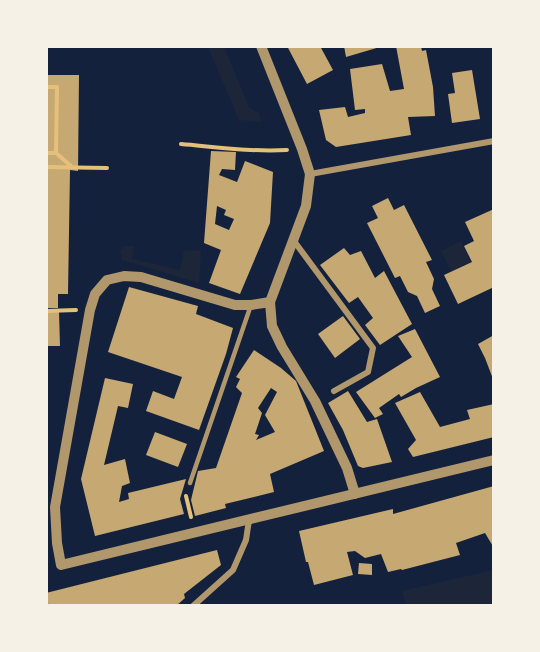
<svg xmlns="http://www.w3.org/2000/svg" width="540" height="652" font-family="'Roboto Serif',serif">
	<rect width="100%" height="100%" fill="#14213d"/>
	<path fill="#1d2539" d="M208 47H224L249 107 259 113 261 122 239 120Z
		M461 241 470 262 451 271 441 251Z
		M125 246H134L132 259 180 270 184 250 201 251 199 283 122 260 120 250Z
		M493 570V605H406L402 591Z"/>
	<path fill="#c6a872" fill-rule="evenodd" d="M287 46H320L333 70 307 84Z
		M344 46H380V47L346 57Z
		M396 46H421L422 51 426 50 433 87 435 116 408 117 411 135 336 147 326 140 319 110 345 107 348 117 365 113V109L355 110 350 69 382 64 390 91 404 89Z
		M472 70 480 119 452 123 448 94 455 93 452 73Z
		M46 75H79L78 171 70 170 68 294H58V308H46Z
		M211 151 236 152 235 170 222 169 219 175 237 182 245 161 273 172 270 223 240 294 209 283 221 250 204 243ZM217 206 226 210 224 215 234 219 229 230 215 224Z
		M388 198 394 210 404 205 432 260 426 262 434 279 432 289 440 306 425 313 417 296 408 292 400 276 395 278 367 223 378 218 372 206Z
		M494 209V287L458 304 444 275 472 262 464 246 474 241 465 222Z
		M344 248 350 255 361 251 375 278 384 271 412 324 380 345 365 325 373 318 358 297 349 303 320 265Z
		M129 287 198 306 196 314 233 328 226 354 199 430 146 411 153 391 174 399 182 377 108 352Z
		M46 312H59L60 346H46Z
		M343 316 360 339 335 358 318 334Z
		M415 329 440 377 416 388 401 397 399 394 379 408 383 414 375 418 356 392 412 357 398 336Z
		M494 335V379H493L485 358 478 344Z
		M254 350 281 368 296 381 324 451 270 474 274 492 225 504 226 508 195 516 191 500 198 471 216 468 242 393 236 387 240 379 236 377ZM271 388 277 392 265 415 275 432 256 440 259 435 255 434 262 413 258 408Z
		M105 378 133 384 128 408 118 406 104 465 125 459 130 483 122 486 119 502 129 499 128 493 186 479 180 499 184 514 95 536 81 479Z
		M348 391 367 422 377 419 392 462 363 468 358 466 343 430 328 403Z
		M420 392 440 427 470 419 467 410 494 404V437L413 457 408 449 416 440 395 403Z
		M155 432 187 444 178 467 146 455Z
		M494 486V548L485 533 456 543 460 555 402 570 401 569 388 572 381 554 365 558 355 551 347 552 353 575 314 585 308 562H306L299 531 393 509V514Z
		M217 550 221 565 184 594 185 598 176 606H49L46 598V593Z
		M359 563 372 564V575L358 574Z"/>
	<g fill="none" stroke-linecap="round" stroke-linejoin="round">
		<path stroke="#e5c07b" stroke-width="4" d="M46 87H57L56 153H46
			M181 144C216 147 251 152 287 150
			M56 153 72 167
			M46 167 107 168
			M46 311 76 310
			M186 496 191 517"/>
		<path stroke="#b1986c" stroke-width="4.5" d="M190 483 251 305"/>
		<path stroke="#b1986c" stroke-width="6" d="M310 174 494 141
			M294 241 373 348 368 372 334 391
			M193 606 233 570 246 540 249 520"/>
		<path stroke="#b1986c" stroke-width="10" d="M261 46 302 149 310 174 306 206 270 302 272 326 282 347 315 401 347 468 355 494
			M270 302 251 305H235L141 277 124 276 107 280 95 294 90 310 55 507 57 543 61 565 494 460"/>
	</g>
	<rect width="540" height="652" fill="none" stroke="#f6f1e7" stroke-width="96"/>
</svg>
